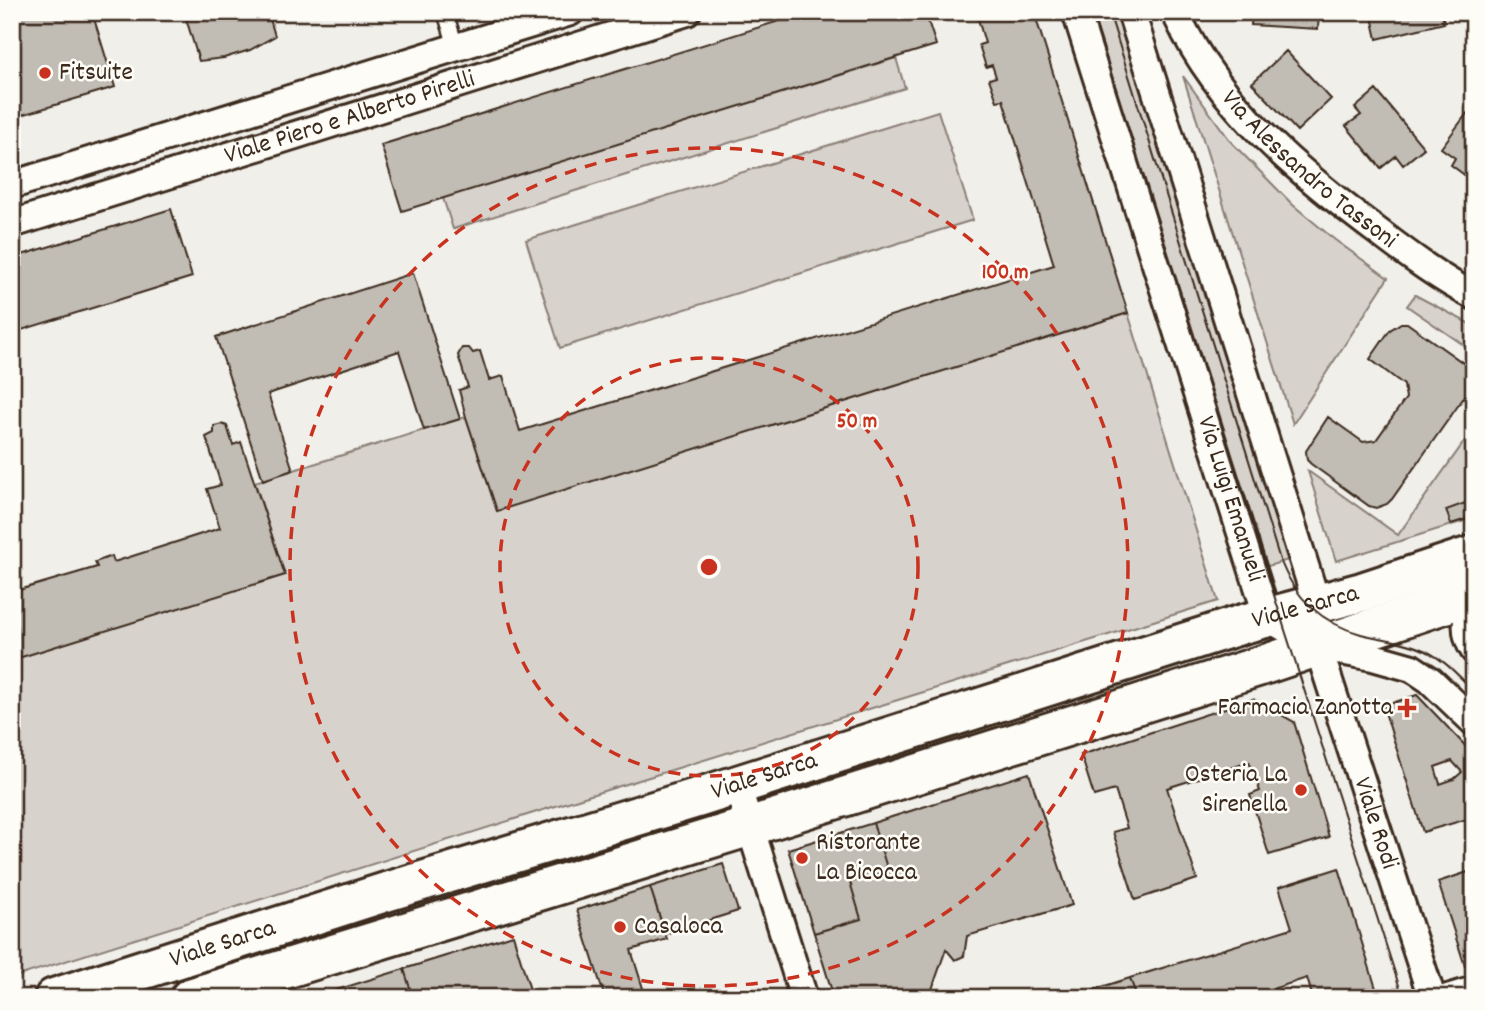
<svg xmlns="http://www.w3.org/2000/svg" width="1486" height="1010" font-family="Dekko,sans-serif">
	<rect width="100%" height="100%" fill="#f1efea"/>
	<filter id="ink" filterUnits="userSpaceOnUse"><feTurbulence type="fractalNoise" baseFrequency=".0143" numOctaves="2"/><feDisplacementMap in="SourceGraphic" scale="14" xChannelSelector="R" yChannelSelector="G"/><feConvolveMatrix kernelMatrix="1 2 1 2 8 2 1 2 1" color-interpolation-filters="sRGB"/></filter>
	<g filter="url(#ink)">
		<path fill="#d7d2cc" stroke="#897e75" stroke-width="2" d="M1083 12H1118L1288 560 1258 569Z
			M896 58 905 88 453 229 443 198Z
			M1183 76 1232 143 1293 205 1335 240 1388 278 1293 424Z
			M938 111 973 220 560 348 526 240Z
			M1415 295 1474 326V352L1407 306Z
			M1128 313 1218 601 581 798 12 978V660L284 575 255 482 466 417 497 511Z
			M1474 428V518L1336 561 1308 471 1398 535Z"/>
		<path fill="#c1bcb4" stroke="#3b2a1e" stroke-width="2" fill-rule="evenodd" d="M12 12H92L115 87 12 118Z
			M184 12H268L275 36 250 50 224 58 199 61Z
			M808 12H925L936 45 402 211 381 145Z
			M976 12H1034L1128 313 497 511 466 417 459 390 468 387 458 355 462 348H469L473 353 480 351 489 380 503 376 520 431 1054 265 1003 100 997 101 989 79 996 77 992 65 986 67 979 45 985 43Z
			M1252 12H1319L1318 29 1251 25Z
			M1371 12H1442L1444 23 1377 39Z
			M1286 51 1331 99 1297 131 1252 83Z
			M1376 90 1424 148 1403 165 1396 156 1381 168 1346 126 1361 115 1355 108Z
			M1468 112 1474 116V182L1451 165 1455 158 1441 148Z
			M171 209 192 277 12 333V258Z
			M413 273 460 419 424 430 399 351 268 394 293 470 263 480 216 337Z
			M1401 323H1407L1466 365 1473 378 1472 386 1392 499 1387 504 1376 508 1369 506 1311 464 1307 460 1306 451 1328 417 1363 442 1376 440 1406 398 1404 385 1370 359 1390 330Z
			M222 424 227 426 233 445 241 442 285 575 12 660V592L97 567 95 562 112 556 114 562 220 528 207 489 221 485 206 437 214 433V426Z
			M1468 502 1473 517 1451 524 1446 510Z
			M1417 695 1474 755V817L1423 832 1383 706ZM1452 761 1462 772 1454 779 1440 784 1435 767Z
			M1253 699 1294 722 1329 837 1269 855 1250 795 1260 791 1249 762 1167 788 1197 879 1135 900 1113 832 1127 828 1115 790 1094 796 1081 755Z
			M1029 773 1072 905 967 936 964 956 955 960 946 949 929 998H834L814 933 861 919 850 882 888 871 873 823Z
			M873 823 888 871 850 882 861 919 814 933 788 849Z
			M723 864 738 911 665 934 650 887Z
			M1339 868 1378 995 1369 998H1313L1307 978 1244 998H1137L1130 978 1292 928 1279 887Z
			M1474 870V964L1465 966 1438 882Z
			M650 887 667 939 631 950 646 998H605L577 910Z
			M513 935 532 996 526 998H486L484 991 463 998H413L404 969Z
			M404 969 413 998H325L323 994Z
			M1130 978 1137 998H1066Z"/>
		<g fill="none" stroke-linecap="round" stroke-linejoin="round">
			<g stroke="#3b2a1e" stroke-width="19">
				<path id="lane" d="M445 12 456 47"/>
			</g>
			<g stroke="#3b2a1e" stroke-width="32">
				<g id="street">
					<path id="s1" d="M1076 12 1268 618 1318 647 1373 657 1412 668 1430 680 1474 722"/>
					<path id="s2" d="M1131 12 1317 604 1318 647 1432 998"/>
					<path id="s3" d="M1185 12 1178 18C1220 108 1303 176 1381 234 1410 256 1441 279 1474 296"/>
					<path d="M12 185 570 12"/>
					<path id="s4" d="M12 224 687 12"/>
					<path d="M1474 600C1465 617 1463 633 1474 650"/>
					<path d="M737 785 804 998"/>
					<path d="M1448 998 1474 990"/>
				</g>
			</g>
			<g stroke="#3b2a1e" stroke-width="44">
				<g id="secondary">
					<path id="s5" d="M54 998 386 892 700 797 1243 624 1362 592 1474 555"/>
					<path d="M190 998 751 826 1260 666 1474 594"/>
				</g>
			</g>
			<use href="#lane" stroke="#fdfcf7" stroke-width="14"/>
			<use href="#street" stroke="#fdfcf7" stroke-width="26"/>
			<use href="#secondary" stroke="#fdfcf7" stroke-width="38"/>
			<path stroke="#3b2a1e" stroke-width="2" d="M1092 12 1284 627 1403 998
				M1109 12 1280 560C1295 598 1321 623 1361 634 1380 639 1400 640 1419 648 1441 656 1457 674 1474 691"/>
		</g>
	</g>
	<g fill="none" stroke="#c8321e" stroke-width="3.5" stroke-dasharray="12 9">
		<circle cx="709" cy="567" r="209"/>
		<circle cx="709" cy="567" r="419"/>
	</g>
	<g fill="#c8321e" stroke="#fdfcf7" stroke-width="2.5">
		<circle cx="45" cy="73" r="7"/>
		<path d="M1403.5 697.5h7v7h7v7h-7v7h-7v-7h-7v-7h7z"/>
		<circle cx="1301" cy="790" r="7"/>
		<circle cx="802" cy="858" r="7"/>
		<circle cx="620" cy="927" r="7"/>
	</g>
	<g text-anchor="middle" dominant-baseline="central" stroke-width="5" stroke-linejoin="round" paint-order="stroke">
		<g font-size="26" fill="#3b2a1e" stroke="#fdfcf7" text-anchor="start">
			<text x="59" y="73">Fitsuite</text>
			<text x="1393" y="708" text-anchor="end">Farmacia Zanotta</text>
			<text x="1287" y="775" text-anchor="end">Osteria La<tspan x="1287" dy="30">Sirenella</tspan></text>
			<text x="816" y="843">Ristorante<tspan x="816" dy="30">La Bicocca</tspan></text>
			<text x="634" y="927">Casaloca</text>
		</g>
		<g font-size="26" fill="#3b2a1e" stroke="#fdfcf7">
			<text stroke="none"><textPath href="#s4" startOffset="354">Viale Piero e Alberto Pirelli</textPath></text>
			<text stroke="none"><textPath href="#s3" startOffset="212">Via Alessandro Tassoni</textPath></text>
			<text stroke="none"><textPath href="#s1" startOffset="511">Via Luigi Emanueli</textPath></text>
			<text stroke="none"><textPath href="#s5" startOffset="1311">Viale Sarca</textPath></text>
			<text stroke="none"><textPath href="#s5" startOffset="744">Viale Sarca</textPath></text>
			<text stroke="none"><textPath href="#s2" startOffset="849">Viale Rodi</textPath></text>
			<text stroke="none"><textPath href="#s5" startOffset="177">Viale Sarca</textPath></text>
		</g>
	</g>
	<circle cx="709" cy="567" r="10" fill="#c8321e" stroke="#fdfcf7" stroke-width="3.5"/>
	<g font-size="21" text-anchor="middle" font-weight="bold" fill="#c8321e" stroke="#fdfcf7" stroke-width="5" stroke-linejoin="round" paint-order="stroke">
		<text x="1005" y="278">100 m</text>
		<text x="857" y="427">50 m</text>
	</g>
	<rect width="1486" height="1010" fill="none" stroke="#fdfcf7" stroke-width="42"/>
	<rect x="21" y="21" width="1444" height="968" fill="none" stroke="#3b2a1e" stroke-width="2.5" filter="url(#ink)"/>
</svg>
